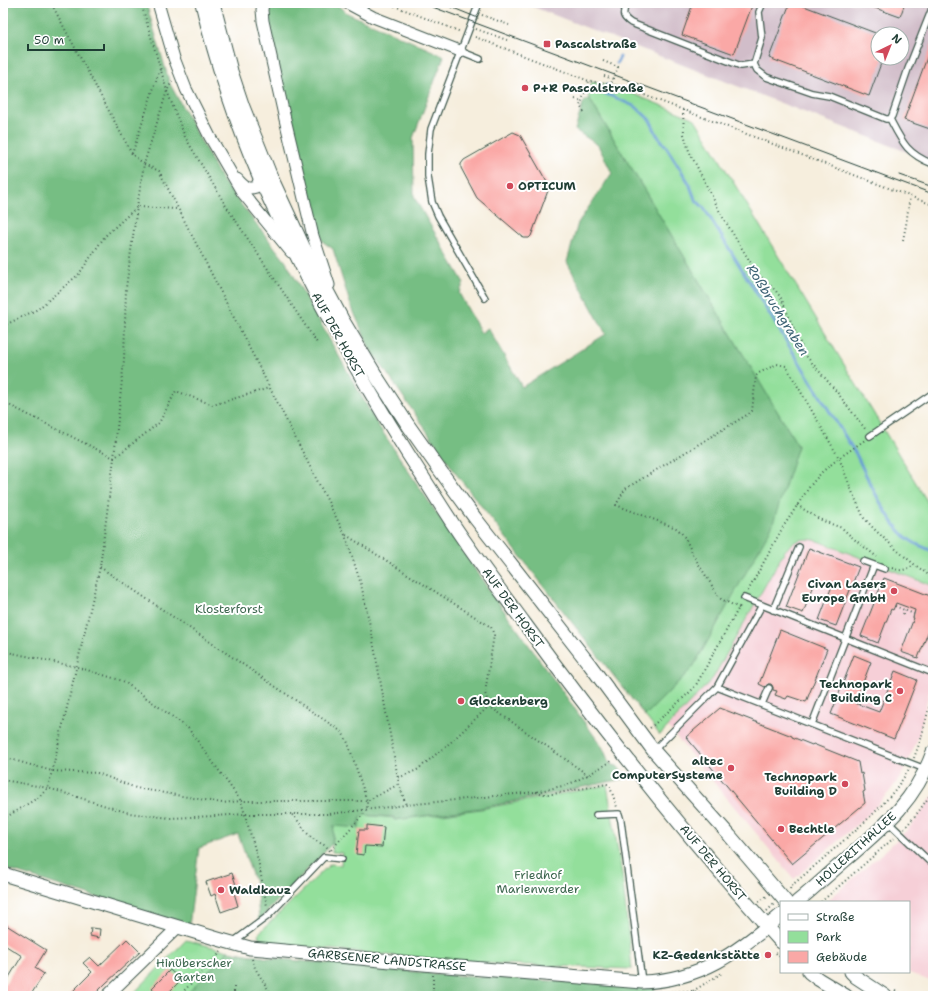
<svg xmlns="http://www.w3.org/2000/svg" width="936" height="999" font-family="'Shantell Sans',sans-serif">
	<rect width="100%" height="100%" fill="#fff"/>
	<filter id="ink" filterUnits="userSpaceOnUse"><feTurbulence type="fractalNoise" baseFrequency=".025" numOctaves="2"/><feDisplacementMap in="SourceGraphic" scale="8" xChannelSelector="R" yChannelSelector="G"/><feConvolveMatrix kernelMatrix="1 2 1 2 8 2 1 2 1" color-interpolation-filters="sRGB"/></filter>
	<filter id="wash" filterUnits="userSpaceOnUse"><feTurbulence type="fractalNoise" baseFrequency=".012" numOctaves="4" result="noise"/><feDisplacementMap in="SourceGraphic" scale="16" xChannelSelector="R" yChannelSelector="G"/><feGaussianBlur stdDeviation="0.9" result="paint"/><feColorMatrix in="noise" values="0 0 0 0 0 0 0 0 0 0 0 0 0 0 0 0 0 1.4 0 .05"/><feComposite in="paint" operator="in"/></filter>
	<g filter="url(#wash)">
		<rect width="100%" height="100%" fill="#f6eedd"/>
		<path fill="#f6cfd7" d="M805 539 815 540 829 545 933 586V676L918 738 906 766 899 779 890 791 869 814 794 879 668 727 713 678 784 552 789 545 796 541Z
			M933 795V982L907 972H909V902H826L887 849 907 830 919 816Z"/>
		<path fill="#d1bdc9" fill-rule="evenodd" d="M523 3H933V162ZM878 34H902V58H878Z"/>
		<path fill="#93df9b" stroke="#598e68" d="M592 82 621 89 695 119 933 511V586L815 540C800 538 794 540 784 552L713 678 660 735 645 716 693 667 729 603 798 446 589 98 587 93Z
			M607 785 622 874 632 969 454 962 261 942 258 934 330 864 341 865 342 853 332 852 334 826 361 815 394 818 395 820 481 809Z
			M186 940 228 951 268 958 448 975 653 987 658 996H131Z"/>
		<path fill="#76be83" stroke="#4a7e5c" d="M3 3H146L170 84 222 180 286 262 376 422 417 484 487 587 603 748 608 760 612 765 617 766 628 778 481 808 394 820V817L361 815 359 828 334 826 332 844 259 920 257 889 238 834 199 848 189 926 3 868Z
			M268 3H335L347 13 444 56 413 138 414 197 464 283 459 293 481 333 488 328 522 387 606 334 567 262 578 223 612 173 598 145 575 130 583 103 589 98 798 446 772 526 693 667 645 716 457 475 369 347 350 303 333 249 322 241 270 33 266 8Z
			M228 951 268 958 448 975 653 987 658 996H185Z"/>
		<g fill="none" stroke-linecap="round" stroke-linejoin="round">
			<path stroke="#689dd4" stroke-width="3" d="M617 63 620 57
				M607 85 604 93 636 107 650 120 657 135 665 145 689 183 695 199 704 208 856 454C867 477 891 531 913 542 919 546 926 548 933 551"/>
		</g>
		<g id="blocks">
			<path fill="#faa8a6" d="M693 3H753L734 54 682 35Z
				M790 3H796L878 34V58H883L869 96 769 58Z
				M864 3H905L900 17 864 4Z
				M932 44H933V130L904 120Z
				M513 132 520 135 548 184 549 188 531 236 529 238H524L477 198 461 168V164L464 160Z
				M809 548 859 567 836 626 819 620 832 586 816 580 803 613 786 607Z
				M884 578 933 597V620L918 658 901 652 914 618H913L915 610 896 603 893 610 891 609 878 643 861 636Z
				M780 630 827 649 806 702 788 696 786 699 775 695 777 691 773 690V687L771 684H768L765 687 759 684Z
				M854 655 871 662 855 703 879 712 895 671 917 680 894 739 831 714Z
				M720 708 792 736V737L812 745 813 744 858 762 860 774 862 773 865 791 863 792 865 803 792 864 686 737Z
				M367 825 384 827 382 847 365 846 364 855 356 854 359 830H367Z
				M232 873 236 885 232 886 238 906 221 912 215 894 211 896 206 882Z
				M3 923 46 950 35 968 44 974 30 996H3V987L22 956 3 944Z
				M91 928 100 929 99 938 90 936Z
				M127 939 140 952 106 983 93 996H68L92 972 83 963 90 957 99 966Z
				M170 970 181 980 165 996H160L152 988Z"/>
		</g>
	</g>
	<g filter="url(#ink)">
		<use href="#blocks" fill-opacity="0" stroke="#3f584d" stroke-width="1"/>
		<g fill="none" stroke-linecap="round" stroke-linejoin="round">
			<g stroke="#3f584d" stroke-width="8">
				<path id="service" d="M479 3 431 129 428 154V177L432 202 438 216 485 298
					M626 3C623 14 621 16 631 23L741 66 754 64
					M763 3 759 12 762 38 754 64 757 70 766 77 812 93 829 96 886 119H890L892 116 908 69 933 6
					M460 51 480 59
					M890 119C902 142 907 154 933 164
					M870 436 933 393
					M863 561 885 569
					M744 598 933 673
					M773 610 799 547
					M717 687 925 769
					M762 704 769 688
					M812 724 874 565
					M654 750 717 687 762 605
					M596 815 619 814 621 821 642 982
					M888 822 930 862 933 863
					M233 942 268 916 324 857 342 859"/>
			</g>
			<g stroke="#3f584d" stroke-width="13">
				<path id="minor" d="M158 3 174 58 186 89 210 137 242 192 291 252
					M263 3 262 10 263 21 284 115 313 236 329 285
					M347 3 373 17 460 51
					M237 179C244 186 246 190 256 187L260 179
					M107 996 178 927"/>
			</g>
			<g stroke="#3f584d" stroke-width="15">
				<path id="tertiary" d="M202 3C216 63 236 122 260 178 268 197 277 215 286 234 327 320 374 402 426 482 437 499 448 517 459 533 480 564 503 594 525 624 605 734 690 840 781 942
					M213 3 231 71 243 107 271 177 303 246 342 319 378 379 408 425 439 469 475 518 590 665 653 750 730 836 786 902
					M3 874 218 939 250 948 263 949 434 965 642 982C701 980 738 952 781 915
					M797 902C815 887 832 871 850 856 887 824 916 799 933 752
					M809 972 818 979 846 996
					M851 972 856 977 885 996"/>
			</g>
			<path stroke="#3f584d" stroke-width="2" stroke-dasharray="1 3" stroke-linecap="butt" d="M141 3 167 91 185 137 226 206 317 343
				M387 3 461 32
				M482 15 509 25
				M476 29 507 40
				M475 37 589 81 623 87 933 205
				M603 61 618 67 611 84
				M604 76 613 79
				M172 81 167 91 144 164 159 171 345 535 361 584 372 635 399 784 406 805
				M575 99 582 101
				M683 110 684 134 689 151 722 216 757 273 776 291 781 298 803 350 807 357 836 391 866 430
				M584 112 580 106 589 81
				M132 154 160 69
				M903 240 906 225 910 196
				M3 326 38 309 79 274 105 236 137 207 178 209
				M3 402 114 458 159 423 176 391 213 405 269 388
				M797 505 819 519 826 522 842 528 854 539 877 557
				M346 535 491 627 494 635 485 693 489 706 451 742 417 770 398 778
				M100 567 342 732 348 743 367 801V810L331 850
				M892 568C902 572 905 570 914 565
				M748 591 783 527 810 486 822 472 839 458 865 440
				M895 606 914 614
				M739 608 721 599 717 594C710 582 702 570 695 558 689 548 686 535 676 528L616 505 625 489 750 413 752 411 756 376 759 373 777 364 786 366 839 458 853 494 864 518 876 531 898 551 915 565 933 578
				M903 614 905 610
				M931 626 933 627
				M3 651 77 667 123 681 188 728 241 801 258 860 267 906
				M489 706 588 775
				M650 728 691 691 696 685 741 604
				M3 757 52 771 97 773 136 788 222 803 241 801H367L399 784
				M914 758 921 739 933 692
				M3 780 48 788 129 813 170 818 215 816 245 814H329L406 805 535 792 567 785 588 775 610 762 613 759
				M536 792 544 794H553L607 784 610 787 617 807
				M292 815 294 816C300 823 305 832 312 838 319 844 325 843 330 851
				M3 819 39 797 48 788 100 567 114 458 124 360 126 288 137 207 144 164 132 154 51 3
				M904 829 919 811 933 791
				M790 889 791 886C808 872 825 857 842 842 869 818 890 801 909 769
				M759 902 767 896
				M821 902 895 837
				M767 911 774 904
				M776 953 781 958
				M252 959 255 968 272 996
				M659 991 662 996
				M693 991 722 973
				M895 991 906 996
				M667 992 692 991 721 996
				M179 996 221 952
				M234 996V984
				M433 996V975
				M653 996 659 992"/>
			<use href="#service" stroke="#fff" stroke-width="5.5"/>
			<use href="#minor" stroke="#fff" stroke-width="11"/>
			<use href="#tertiary" stroke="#fff" stroke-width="13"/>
			<path stroke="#1f3d34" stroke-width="1" d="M422 3 933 194
				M441 3 478 18
				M899 175 933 187"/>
		</g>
	</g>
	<g fill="#d1495b" stroke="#fff" stroke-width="1.5">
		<rect x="543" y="40" width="8" height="8" rx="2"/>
		<circle cx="525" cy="88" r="4"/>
		<circle cx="510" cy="186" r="4"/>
		<circle cx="894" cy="591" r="4"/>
		<circle cx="900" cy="691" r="4"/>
		<circle cx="461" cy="701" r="4"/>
		<circle cx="731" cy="768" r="4"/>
		<circle cx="845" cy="784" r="4"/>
		<circle cx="781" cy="829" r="4"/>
		<circle cx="221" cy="890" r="4"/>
		<circle cx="768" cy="955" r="4"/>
	</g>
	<g text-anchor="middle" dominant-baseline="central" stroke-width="4" stroke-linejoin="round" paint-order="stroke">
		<g font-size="12" font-weight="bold" fill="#1f3d34" stroke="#fff" text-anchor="start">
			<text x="555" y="44">Pascalstraße</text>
			<text x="533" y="88">P+R Pascalstraße</text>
			<text x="518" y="186">OPTICUM</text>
			<text x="886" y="584" text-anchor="end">Civan Lasers<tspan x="886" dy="14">Europe GmbH</tspan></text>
			<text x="892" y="684" text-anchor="end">Technopark<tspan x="892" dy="14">Building C</tspan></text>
			<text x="469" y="701">Glockenberg</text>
			<text x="723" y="761" text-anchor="end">altec<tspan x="723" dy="14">ComputerSysteme</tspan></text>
			<text x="837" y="777" text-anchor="end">Technopark<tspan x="837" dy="14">Building D</tspan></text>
			<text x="789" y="829">Bechtle</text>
			<text x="229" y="890">Waldkauz</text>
			<text x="760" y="955" text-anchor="end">KZ-Gedenkstätte</text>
		</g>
		<g font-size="12" fill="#1f3d34" stroke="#fff">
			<text transform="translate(338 335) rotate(61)">AUF DER HORST</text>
			<text transform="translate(513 608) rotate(54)">AUF DER HORST</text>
			<text transform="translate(856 849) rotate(-42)">HOLLERITHALLEE</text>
			<text transform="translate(713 863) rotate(50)">AUF DER HORST</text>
			<text transform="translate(387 960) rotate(5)">GARBSENER LANDSTRASSE</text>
		</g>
		<g font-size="12" fill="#3c664e" stroke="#fff">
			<text x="229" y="609">Klosterforst</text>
			<text x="538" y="875">Friedhof<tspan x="538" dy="14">Marienwerder</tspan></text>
			<text x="194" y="963">Hinüberscher<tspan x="194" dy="14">Garten</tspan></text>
		</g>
		<g font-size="13" font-style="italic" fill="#3c6374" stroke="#fff">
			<text transform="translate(778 310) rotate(58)">Roßbruchgraben</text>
		</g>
	</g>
	<rect width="936" height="999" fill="none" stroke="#fff" stroke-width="16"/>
	<rect x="780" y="901" width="130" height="72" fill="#ffffff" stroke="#a5b1ae"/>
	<rect x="788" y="914" width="20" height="6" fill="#ffffff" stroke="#a5b1ae"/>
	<text x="816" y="921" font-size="12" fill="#1f3d34">Straße</text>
	<rect x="788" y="931" width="20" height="12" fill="#93df9b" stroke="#a5b1ae"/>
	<text x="816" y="941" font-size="12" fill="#1f3d34">Park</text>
	<rect x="788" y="951" width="20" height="12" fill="#faa8a6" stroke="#a5b1ae"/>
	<text x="816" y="961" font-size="12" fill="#1f3d34">Gebäude</text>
	<g transform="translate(890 46) rotate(43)"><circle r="19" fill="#ffffff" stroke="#a5b1ae"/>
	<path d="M0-3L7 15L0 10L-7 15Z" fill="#d1495b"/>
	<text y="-6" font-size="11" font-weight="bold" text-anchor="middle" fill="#1f3d34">N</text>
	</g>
	<path d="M28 44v6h76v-6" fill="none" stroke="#1f3d34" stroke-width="2"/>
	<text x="34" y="44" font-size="12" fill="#1f3d34" stroke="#ffffff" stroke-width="3" paint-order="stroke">50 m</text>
</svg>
